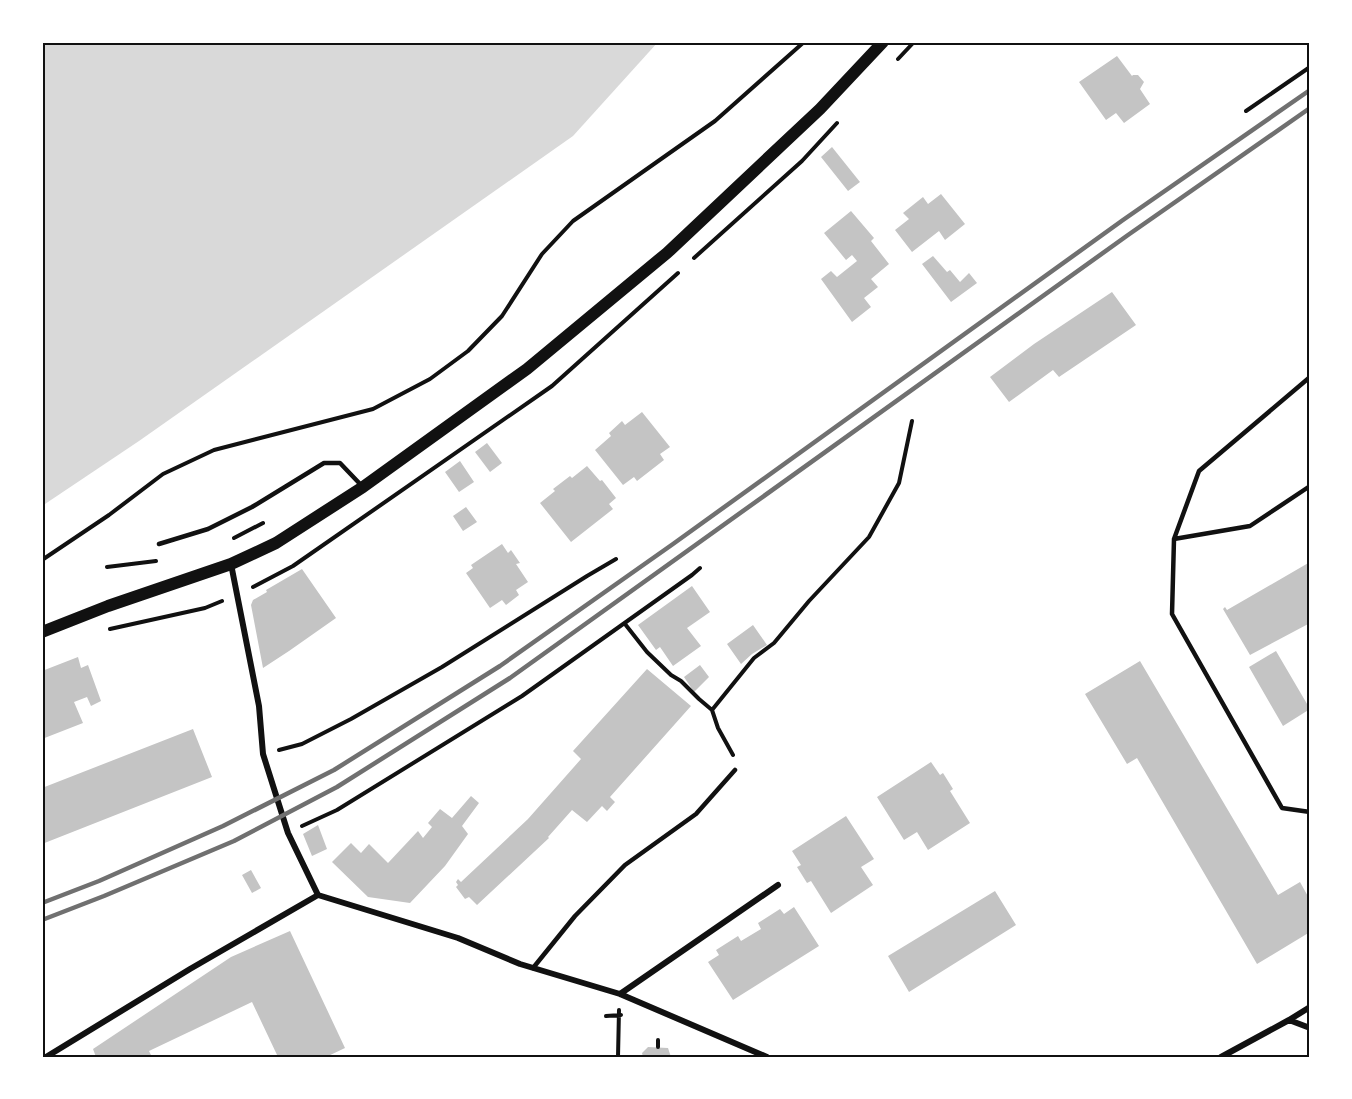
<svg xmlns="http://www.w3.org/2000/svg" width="1352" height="1099" font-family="Arial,sans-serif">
	<rect width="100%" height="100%" fill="#fff"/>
	<path fill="#d9d9d9" d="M42 42H658L573 136 139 441 42 506Z"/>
	<path fill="#c4c4c4" d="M1117 56 1132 76 1133 75H1138L1144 82 1140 89 1150 104 1124 123 1116 113 1106 120 1079 82Z
		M832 147 860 182 848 191 821 157Z
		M941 194 965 224 945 240 939 231 912 252 895 230 909 219 903 213 923 197 928 204Z
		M851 211 874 238 871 241 889 264 871 279 878 287 864 298 871 307 852 322 821 279 831 271 837 277 857 261 852 255 846 260 824 233Z
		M933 256 947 272 950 270 960 282 969 273 977 283 951 302 922 264Z
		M1112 292 1136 325 1059 377 1053 370 1009 402 990 377 1034 344Z
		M642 412 670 447 660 454 664 460 637 481 634 477 623 485 595 450 611 436 609 433 622 421 625 425Z
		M487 443 502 463 490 472 475 452Z
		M460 461 474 482 459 492 445 472Z
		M587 466 600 481 602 480 616 498 609 504 613 509 571 542 540 503 555 491 553 489 570 476 572 478Z
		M466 507 477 522 463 531 453 516Z
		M502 544 508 553 511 550 520 563 516 564 528 582 516 590 519 595 506 605 502 600 490 608 466 573 473 568 471 565Z
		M1310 562V623L1250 655 1223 609 1225 607 1227 610Z
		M302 569 336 618 289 651 263 668 251 605 253 600 267 592 266 590Z
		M692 586 710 612 687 628 701 646 673 666 660 647 656 650 638 625Z
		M753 625 767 645 752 654 741 664 727 644Z
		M1276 651 1310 709 1283 726 1249 667Z
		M78 657 81 668 88 665 101 701 91 706 87 697 74 702 83 723 42 739V671Z
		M1140 661 1278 895 1300 882 1310 900V932L1257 964 1137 758 1127 764 1085 694Z
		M700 665 709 677 694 692 684 677Z
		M647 669 691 706 610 797 615 802 607 811 602 806 587 822 572 810 548 837 549 838 477 905 469 897 465 899 456 887 458 885 456 882 458 879 461 882 528 819 581 759 573 751Z
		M193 729 212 777 42 844V788Z
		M931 762 940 775 943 773 953 789 950 791 970 823 928 850 917 832 904 840 877 797Z
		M471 796 479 803 462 826 468 834 445 866 410 903 368 897 332 862 351 843 361 853 369 844 388 863 418 831 423 838 432 827 428 823 440 809 452 818Z
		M846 816 874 859 861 867 873 885 831 913 811 881 807 883 797 867 801 865 792 851Z
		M318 825 327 849 312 856 303 834Z
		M251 870 261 888 252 893 242 875Z
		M995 891 1016 925 909 992 888 956Z
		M794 907 819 946 733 1000 708 962 719 955 716 950 738 936 741 941 761 929 758 923 780 909 784 914Z
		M290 931 345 1048 326 1057H278L252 1002 149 1051 152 1057H96L93 1049 231 957Z
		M648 1047 668 1048 671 1057H643L642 1053Z"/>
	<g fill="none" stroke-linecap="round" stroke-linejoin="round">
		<path stroke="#111" stroke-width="4" d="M898 59 914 42
			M1246 111 1310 67
			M694 258 802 161 837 123
			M234 538 263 523
			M42 560 109 515 163 474 214 450 373 409 430 379 468 351 502 316 542 254 573 221 715 121 804 42
			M107 567 156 561
			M253 587 293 566 552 386 678 273
			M625 624 647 652 671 675 681 681 699 699 712 710 754 658 774 643 809 601 869 537 899 483 912 421
			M110 629 205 608 222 601
			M712 710 718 728 733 755
			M279 750 302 744 351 719 442 667 587 576 616 559
			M302 826 337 810 522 696 692 575 700 568
			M606 1016 621 1015
			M658 1047V1040
			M618 1057 619 1010"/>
		<path stroke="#111" stroke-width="4.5" d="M1310 377 1199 471 1174 539 1172 614 1282 808 1310 812
			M1174 539 1250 526 1310 486
			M159 544 208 529 252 507 324 463H340L361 485
			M533 968 575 916 625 865 696 814 735 770"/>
		<path stroke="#111" stroke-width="6" d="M231 564 259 706 263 754 288 833 318 895
			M620 994 778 885
			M1289 1020 1310 1028
			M46 1057 190 969 318 895 458 938 520 964 620 994 767 1057
			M1221 1057 1289 1020 1310 1007"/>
		<path stroke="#111" stroke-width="12" d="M42 632 108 606 231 564 276 543 363 487 527 369 667 253 820 109 883 42"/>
		<path stroke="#707070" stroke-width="4.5" d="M42 903 99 881 223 826 334 770 500 666 673 544 1123 220 1310 90
			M42 920 104 896 234 841 337 787 510 678 1128 235 1310 108"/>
	</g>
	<rect width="1352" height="1099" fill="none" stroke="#ffffff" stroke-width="87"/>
	<rect x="44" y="44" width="1264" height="1012" fill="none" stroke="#111" stroke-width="2"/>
</svg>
